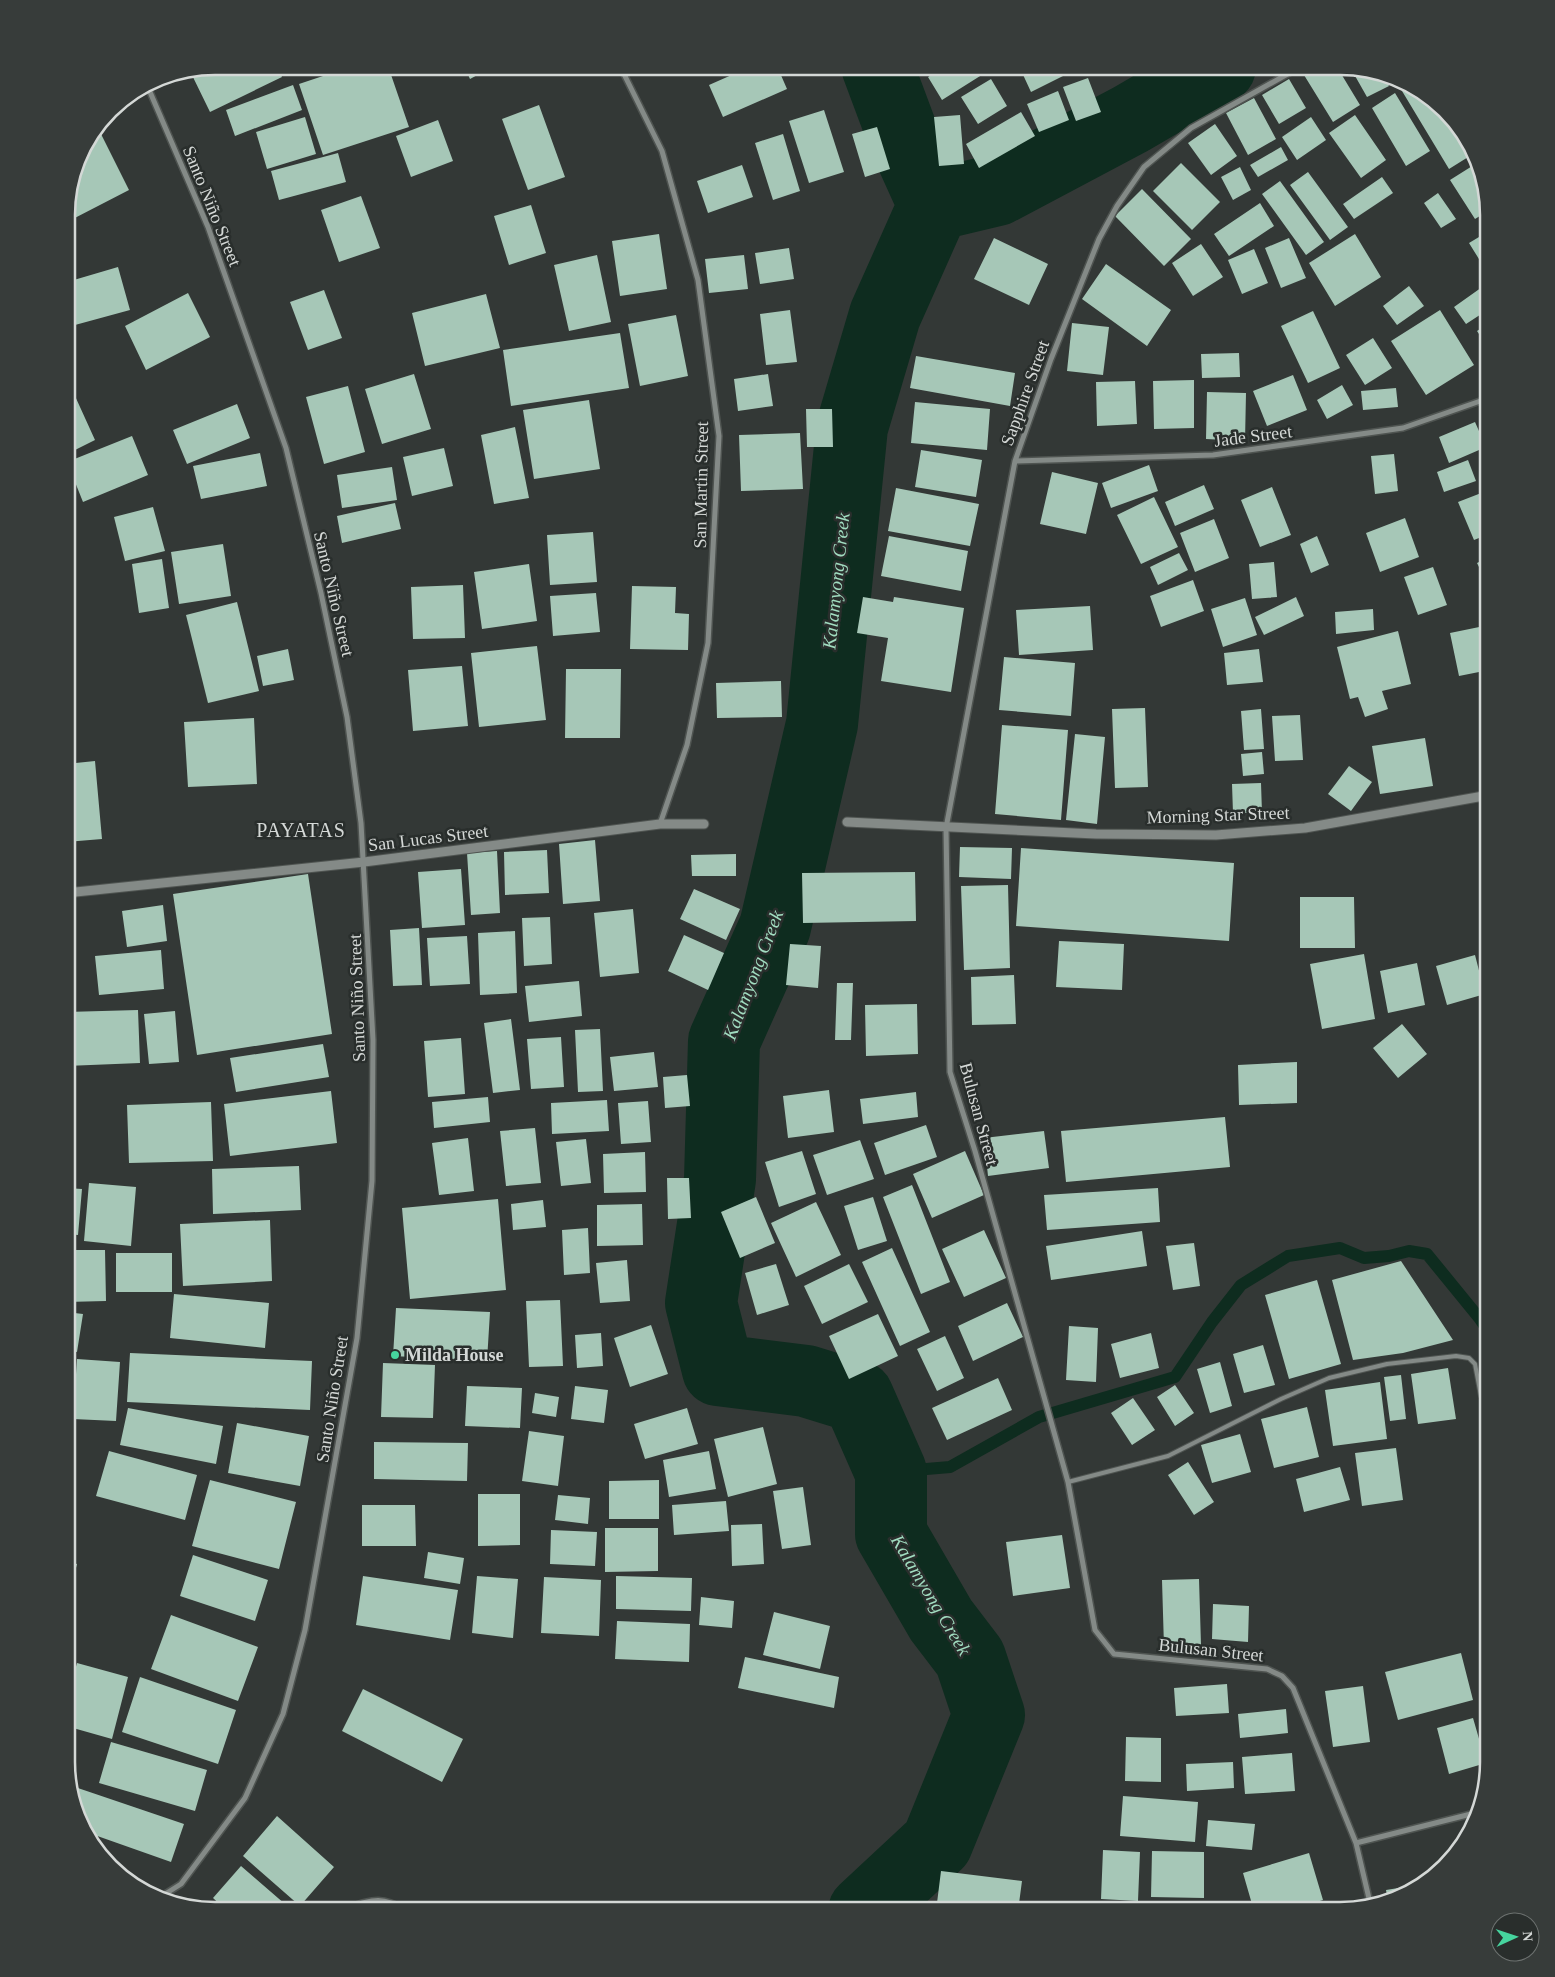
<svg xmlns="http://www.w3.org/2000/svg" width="1555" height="1977" font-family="Georgia,serif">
	<rect width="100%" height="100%" fill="#333836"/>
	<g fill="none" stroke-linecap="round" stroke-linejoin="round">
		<path stroke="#0e2c1f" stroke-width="12" d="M891 1472 950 1467 1039 1417 1175 1377 1212 1322 1241 1285 1288 1256 1340 1248 1364 1258 1389 1256 1409 1251 1427 1254 1480 1319 1489 1332"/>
		<path stroke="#0e2c1f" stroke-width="72" d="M934 205 997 190 1131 119 1220 67
			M864 1911 937 1843 989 1715 970 1658 941 1620 891 1534V1472L858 1397 806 1381 718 1370 701 1303 720 1179 724 1041 775 927 822 724 852 427 885 315 934 205 905 141 877 66"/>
	</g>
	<path fill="#a6c7b7" d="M216 66H277L282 77 210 112 190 71Z
		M353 66H388L409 127 323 155 299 84Z
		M464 66H494L470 79Z
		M752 66H777L787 89 723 117 709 85Z
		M946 66H996L942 100 928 77Z
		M1019 66H1059L1063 76 1031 92Z
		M1067 66H1097V67L1069 74Z
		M1317 67H1337L1360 105 1333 122 1304 75Z
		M1350 67 1384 77 1389 86 1367 97Z
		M1088 78 1101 112 1076 121 1063 87Z
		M991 79 1007 106 978 124 961 97Z
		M1289 79 1306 108 1279 124 1262 95Z
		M1396 81 1414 86 1464 133 1473 154 1449 169Z
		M293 85 302 110 235 136 226 110Z
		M1058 91 1069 120 1039 132 1027 104Z
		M1395 93 1430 151 1406 166 1372 108Z
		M1254 98 1276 139 1248 155 1226 113Z
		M539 105 565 177 528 190 502 119Z
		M824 110 844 172 809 183 789 121Z
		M1021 112 1035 136 979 168 966 144Z
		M960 115 964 164 939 166 934 117Z
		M1355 115 1386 160 1361 178 1329 133Z
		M305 117 316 154 267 169 256 132Z
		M1311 117 1326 140 1297 160 1282 137Z
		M438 120 453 161 411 177 396 136Z
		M1215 124 1237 156 1211 175 1188 143Z
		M877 127 890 169 865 177 852 134Z
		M99 130 129 190 67 222V205L82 149 95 132Z
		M783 134 800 191 773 200 755 143Z
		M1281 147 1288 160 1258 177 1250 165Z
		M338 153 346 182 279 200 271 171Z
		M1181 163 1220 202 1192 230 1153 191Z
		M1477 163 1484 177 1488 211 1475 219 1450 180Z
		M742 165 753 197 708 213 697 181Z
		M1240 167 1251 190 1233 200 1221 177Z
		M1308 172 1348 227 1330 240 1290 185Z
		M1382 177 1393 193 1354 219 1343 204Z
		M1280 181 1324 242 1306 255 1262 194Z
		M1142 189 1191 239 1164 266 1115 216Z
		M1438 193 1456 219 1441 228 1424 203Z
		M361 196 380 248 339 262 321 210Z
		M1260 203 1274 226 1229 256 1214 234Z
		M531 205 546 253 509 265 494 216Z
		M1489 231V270L1487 272 1469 243Z
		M659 234 667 289 620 296 612 241Z
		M1355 234 1381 277 1335 306 1309 263Z
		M994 238 1048 264 1029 305 974 279Z
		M1289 238 1306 278 1281 288 1265 248Z
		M1201 244 1223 277 1193 296 1172 263Z
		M789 248 794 279 760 284 755 253Z
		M1254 249 1268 283 1242 294 1228 260Z
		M597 255 611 322 569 331 554 265Z
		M744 255 748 289 709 293 705 259Z
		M1106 264 1171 310 1147 346 1082 299Z
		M118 267 130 310 75 325 67 294V282Z
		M1485 285 1489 290V309L1466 324 1454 307Z
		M1409 286 1424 306 1397 325 1383 306Z
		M324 290 342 338 308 350 290 302Z
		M188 293 210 337 146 370 125 326Z
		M486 294 500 348 425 366 412 313Z
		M790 310 797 362 766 365 760 314Z
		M1440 310 1474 365 1426 395 1391 341Z
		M1313 311 1340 368 1308 383 1281 326Z
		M676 315 688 376 640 386 628 324Z
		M1072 323 1109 327 1103 375 1067 371Z
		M1489 323V349L1477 331Z
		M620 333 629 388 511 406 503 350Z
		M1373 338 1392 368 1365 385 1346 355Z
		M1239 353 1240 377 1202 378 1201 354Z
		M916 356 1015 373 1010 406 910 388Z
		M414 374 431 429 382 444 365 389Z
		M768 374 773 406 738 411 734 379Z
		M1293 375 1307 410 1267 426 1253 391Z
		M1194 380V428L1154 429 1153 381Z
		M1135 381 1137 424 1097 426 1096 382Z
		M1342 385 1353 405 1327 419 1317 400Z
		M348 386 365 452 324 464 306 397Z
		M1396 388 1398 407 1363 410 1361 391Z
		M1207 392 1246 393 1245 441 1206 439Z
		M75 396 95 440 67 454V400Z
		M589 400 600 469 534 479 523 410Z
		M915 402 990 409 987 450 911 443Z
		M237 404 250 438 187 464 173 430Z
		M806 409H832L833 447H807Z
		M1475 422 1486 447 1449 463 1439 437Z
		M515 427 529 498 494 504 481 435Z
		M800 433 803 489 741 491 739 435Z
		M132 436 148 475 83 502 67 462Z
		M444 448 453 486 412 496 403 457Z
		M921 450 982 460 976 497 915 487Z
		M260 453 267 486 201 499 193 466Z
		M1394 454 1398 491 1375 494 1371 456Z
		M1468 460 1476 481 1444 492 1437 472Z
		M1149 465 1158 491 1111 508 1102 483Z
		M392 467 397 500 342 508 337 475Z
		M1052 472 1098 483 1086 534 1040 524Z
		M1204 485 1214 509 1175 526 1165 502Z
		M1272 487 1291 535 1260 547 1241 500Z
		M896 488 979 504 970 546 888 531Z
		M1489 490V534L1474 540 1458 502Z
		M1154 497 1178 547 1141 564 1117 515Z
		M395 503 401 529 342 543 337 516Z
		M153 507 165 551 125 561 114 517Z
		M1405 518 1419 557 1380 572 1366 533Z
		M1214 519 1229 558 1195 572 1180 533Z
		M593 532 597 582 550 585 547 535Z
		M889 536 968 551 961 591 881 576Z
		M1317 536 1329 565 1311 573 1300 544Z
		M223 544 231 596 179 604 171 552Z
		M1179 553 1188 570 1158 585 1150 567Z
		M1489 557V587L1477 563Z
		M162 559 169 608 139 613 132 564Z
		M1274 562 1277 597 1252 599 1249 564Z
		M529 564 537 621 482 629 474 572Z
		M1433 567 1447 605 1418 615 1404 577Z
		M1193 580 1204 611 1161 627 1150 596Z
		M463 585 465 638 413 639 411 587Z
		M632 586 676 587 675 613 689 614 688 650 630 649Z
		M596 593 600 632 553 636 550 596Z
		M863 597 893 602 894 597 964 608 951 692 881 681 888 638 857 633Z
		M1296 597 1304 616 1264 635 1255 617Z
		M1245 598 1257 635 1223 647 1211 609Z
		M237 602 259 691 208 703 186 615Z
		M1090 606 1093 650 1019 655 1016 610Z
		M1373 609 1374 630 1336 634 1335 612Z
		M1489 625V670L1459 676 1450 633Z
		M1398 631 1411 684 1382 691 1388 709 1365 717 1358 697 1350 699 1337 647Z
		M537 646 546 720 479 727 471 653Z
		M288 649 294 680 263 686 257 656Z
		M1259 649 1263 682 1227 685 1224 653Z
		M1004 657 1075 663 1071 716 999 710Z
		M462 666 468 726 413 731 408 670Z
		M566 669H621L620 738H565Z
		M781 681 782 717 717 718 716 683Z
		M1145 708 1148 787 1115 788 1112 709Z
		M1261 709 1264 749 1244 750 1241 711Z
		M1300 715 1303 760 1275 761 1272 716Z
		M254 718 257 784 188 787 184 722Z
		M1002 725 1068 730 1061 820 995 814Z
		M1075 734 1105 737 1097 824 1066 820Z
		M1425 738 1433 786 1380 794 1372 746Z
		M1262 752 1264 774 1243 776 1241 754Z
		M95 761 102 839 66 842V764Z
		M1349 766 1372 782 1351 811 1328 794Z
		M1261 783 1262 813H1233L1232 784Z
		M1489 827V842H1488L1486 828Z
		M595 840 600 901 563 904 559 844Z
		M960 847 1012 848 1011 879 959 877Z
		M1021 848 1234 863 1229 941 1016 926Z
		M1489 849V886H1487L1484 850Z
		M547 850 549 893 505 895 504 852Z
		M497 851 500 913 471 915 467 853Z
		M736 854V876H692L691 855Z
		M461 869 465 925 422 928 418 872Z
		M915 872 916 921 803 923 802 873Z
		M308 874 332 1034 197 1055 173 894Z
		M1008 885 1010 968 964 970 961 886Z
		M694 889 740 909 726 940 680 919Z
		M1300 897H1354L1355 948H1300Z
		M163 905 167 941 127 947 122 911Z
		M633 909 639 973 600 977 594 913Z
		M550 917 552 964 524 966 522 918Z
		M419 928 422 985 393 986 390 930Z
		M515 931 517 993 480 995 478 933Z
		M684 935 724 953 708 990 668 971Z
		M467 936 470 984 430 986 427 938Z
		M1059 941 1124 944 1122 990 1056 987Z
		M790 944 821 946 818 988 786 985Z
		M161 950 164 989 99 995 95 956Z
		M1364 954 1375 1019 1322 1029 1310 964Z
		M1475 955 1485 994 1447 1005 1436 966Z
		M1417 963 1425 1005 1388 1013 1380 971Z
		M1014 975 1016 1024 972 1025 971 977Z
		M579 981 582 1016 529 1022 525 986Z
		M837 983H853L851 1040H835Z
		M917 1004 918 1054 866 1056 865 1005Z
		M138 1010 140 1063 66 1066V1012Z
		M175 1011 179 1062 149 1064 144 1014Z
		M511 1019 520 1090 493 1093 484 1023Z
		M1402 1024 1427 1054 1398 1078 1373 1048Z
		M600 1029 603 1091 578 1092 575 1030Z
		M561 1037 564 1087 531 1089 527 1039Z
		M461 1038 465 1094 428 1097 424 1041Z
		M323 1044 329 1077 236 1092 230 1058Z
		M654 1052 658 1087 614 1091 610 1057Z
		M1297 1062V1103L1239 1105 1238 1065Z
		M687 1075 690 1106 665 1108 663 1077Z
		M829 1090 834 1132 788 1138 783 1096Z
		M331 1091 337 1143 230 1156 224 1104Z
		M916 1092 918 1117 863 1124 860 1099Z
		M488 1097 490 1122 434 1128 432 1102Z
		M607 1100 609 1131 552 1134 551 1103Z
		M648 1101 651 1142 621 1144 618 1103Z
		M211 1102 213 1161 129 1163 127 1105Z
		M1225 1117 1230 1167 1066 1182 1061 1131Z
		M926 1125 937 1157 885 1175 874 1143Z
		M535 1128 541 1183 506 1186 500 1131Z
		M1044 1131 1049 1168 988 1176 984 1138Z
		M468 1138 474 1191 439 1195 432 1143Z
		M586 1139 591 1183 561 1186 556 1142Z
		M860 1140 874 1179 827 1195 813 1155Z
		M802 1151 816 1194 779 1207 765 1162Z
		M965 1151 984 1195 932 1218 913 1174Z
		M645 1152 646 1192 604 1193 603 1154Z
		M299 1166 301 1210 213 1214 212 1169Z
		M667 1178H689L691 1218 668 1219Z
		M89 1183 136 1187 131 1246 84 1241Z
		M912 1185 950 1282 921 1294 883 1197Z
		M66 1188 82 1189 78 1235 66 1234Z
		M1158 1188 1160 1222 1047 1230 1044 1195Z
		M756 1197 775 1243 740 1258 721 1212Z
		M873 1197 887 1241 858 1250 844 1206Z
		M498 1199 506 1290 410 1299 402 1208Z
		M543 1200 546 1227 513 1230 511 1204Z
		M816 1202 841 1255 796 1277 771 1223Z
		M642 1204 643 1245 597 1246V1205Z
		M270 1220 272 1281 183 1286 180 1224Z
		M588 1228 590 1273 564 1275 562 1230Z
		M984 1230 1006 1278 964 1297 942 1249Z
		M1142 1231 1147 1266 1051 1280 1046 1246Z
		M1194 1243 1200 1286 1173 1290 1166 1246Z
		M892 1248 930 1332 900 1346 862 1262Z
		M66 1250H105L106 1301 66 1302Z
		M116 1253H172V1292H116Z
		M627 1260 630 1301 600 1303 596 1263Z
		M1401 1261 1453 1340 1403 1353 1353 1360 1332 1280Z
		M776 1264 789 1305 757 1315 745 1273Z
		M849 1264 868 1302 822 1324 804 1286Z
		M1317 1280 1341 1364 1289 1379 1265 1295Z
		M174 1294 269 1303 265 1348 170 1338Z
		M560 1300 563 1366 529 1367 526 1301Z
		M1007 1303 1023 1337 973 1361 958 1326Z
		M396 1308 490 1312 487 1361 393 1356Z
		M66 1312 83 1314 77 1352 66 1350Z
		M878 1314 898 1356 849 1379 829 1336Z
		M651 1325 668 1374 630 1387 614 1338Z
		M1069 1326 1098 1328 1096 1382 1066 1380Z
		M601 1333 603 1366 577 1368 575 1335Z
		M1151 1333 1159 1368 1120 1378 1111 1344Z
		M945 1336 964 1378 937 1391 917 1349Z
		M1263 1345 1275 1385 1244 1393 1233 1354Z
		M130 1353 312 1361 310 1410 127 1402Z
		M77 1359 120 1362 116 1421 73 1419Z
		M66 1360H70L68 1383H66Z
		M1220 1362 1232 1406 1210 1413 1197 1369Z
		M383 1363 435 1365 433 1418 381 1417Z
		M1448 1368 1456 1419 1418 1424 1411 1374Z
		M1401 1375 1406 1419 1390 1421 1384 1377Z
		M998 1378 1012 1410 947 1440 932 1408Z
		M1380 1382 1387 1439 1333 1446 1325 1390Z
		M1175 1385 1194 1413 1175 1426 1157 1397Z
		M467 1386 522 1388 520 1428 465 1426Z
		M575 1386 608 1390 604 1423 571 1419Z
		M535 1393 559 1397 556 1417 532 1413Z
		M1133 1398 1155 1430 1132 1445 1111 1413Z
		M1307 1407 1319 1457 1274 1468 1261 1419Z
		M128 1408 223 1426 216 1464 120 1445Z
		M687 1408 698 1444 645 1459 634 1424Z
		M237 1423 309 1436 300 1486 228 1473Z
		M763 1427 777 1484 728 1497 714 1439Z
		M529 1431 564 1436 558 1486 522 1481Z
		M1240 1434 1251 1472 1212 1483 1201 1445Z
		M374 1442 468 1443 467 1481 374 1479Z
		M1396 1448 1403 1500 1362 1506 1355 1453Z
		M109 1451 197 1475 185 1520 96 1496Z
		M709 1451 716 1489 669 1497 663 1460Z
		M1188 1462 1214 1502 1194 1515 1168 1475Z
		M1340 1467 1350 1500 1304 1512 1296 1479Z
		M210 1480 296 1502 279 1569 192 1546Z
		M659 1480V1519H609V1481Z
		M803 1487 811 1545 782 1549 773 1491Z
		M478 1494H520V1545L478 1546Z
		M558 1495 590 1498 588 1524 555 1520Z
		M726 1501 729 1531 674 1535 672 1505Z
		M362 1505H415L416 1546H362Z
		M762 1524 764 1564 732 1566 731 1525Z
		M605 1528H658V1571L605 1572Z
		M551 1530 597 1532 595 1566 550 1564Z
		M1062 1535 1070 1588 1013 1596 1006 1542Z
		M428 1552 464 1558 460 1584 424 1578Z
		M193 1555 268 1580 255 1621 180 1596Z
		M66 1561 77 1564 67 1603H66Z
		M363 1576 458 1590 450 1640 356 1625Z
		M477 1576 518 1579 513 1638 472 1633Z
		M616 1576 692 1578 691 1611 616 1609Z
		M544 1577 601 1580 599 1636 541 1633Z
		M1199 1579 1201 1645 1164 1647 1162 1580Z
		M701 1597 734 1601 732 1628 699 1625Z
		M1213 1604 1249 1606 1248 1642 1212 1639Z
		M774 1612 830 1626 820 1669 763 1655Z
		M171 1615 258 1647 238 1701 151 1669Z
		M617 1621 690 1624 689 1662 615 1659Z
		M1461 1653 1473 1700 1398 1720 1385 1672Z
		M745 1657 839 1677 834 1708 738 1688Z
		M77 1663 128 1677 112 1739 66 1726V1703Z
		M140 1677 236 1710 218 1764 122 1732Z
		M1227 1684 1229 1713 1176 1716 1174 1688Z
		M1363 1686 1370 1742 1333 1747 1325 1691Z
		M363 1689 463 1739 442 1782 342 1731Z
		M1286 1709 1288 1733 1240 1738 1238 1714Z
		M1473 1718 1486 1763 1449 1774 1437 1728Z
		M1126 1737 1161 1738V1782L1125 1781Z
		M111 1742 207 1770 195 1811 99 1783Z
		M1292 1753 1295 1791 1245 1794 1242 1757Z
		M1233 1762 1234 1788 1187 1791 1186 1764Z
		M69 1785 184 1824 171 1862 86 1832 71 1800Z
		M1123 1796 1198 1802 1195 1842 1120 1836Z
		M277 1816 334 1867 300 1906 243 1856Z
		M1208 1820 1255 1824 1252 1850 1206 1846Z
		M1103 1850 1140 1852 1138 1901 1101 1899Z
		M1152 1851 1204 1852V1898L1151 1897Z
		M1309 1853 1323 1900 1288 1911H1254L1243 1873Z
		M241 1866 293 1911H227L213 1898Z
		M941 1871 1022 1881 1018 1911H936Z
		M1423 1884 1422 1886 1388 1901 1386 1890Z
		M211 1904 219 1911 208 1909Z"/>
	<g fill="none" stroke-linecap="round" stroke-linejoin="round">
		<g stroke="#4f5451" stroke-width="6">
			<path id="service" d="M1068 1482 1168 1456 1281 1399 1329 1378 1387 1364 1456 1356 1469 1358 1475 1364 1481 1396"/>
		</g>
		<g stroke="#4f5451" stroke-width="8">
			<path id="minor" d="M620 66 662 151 698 280 719 436 708 643 687 745 660 824
				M1300 67 1191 128 1144 167 1117 206 1099 239 1051 359 1015 461 946 828 950 1072 975 1151 1068 1482 1095 1630 1114 1654 1267 1669 1282 1676 1293 1688 1356 1843 1371 1907
				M147 85 208 227 286 448 321 593 347 717 361 823 373 1040 372 1181 357 1338 305 1630 283 1714 245 1798 181 1884 162 1896
				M1015 461 1213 455 1403 428 1489 398
				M1356 1843 1475 1813
				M344 1911 347 1908C374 1899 382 1896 408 1911"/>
		</g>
		<g stroke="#4f5451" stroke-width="11">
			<path id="tertiary" d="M847 822 1096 834 1216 835 1305 828 1489 795
				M66 893 364 862 660 824H704"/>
		</g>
		<use href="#service" stroke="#848a87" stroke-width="4"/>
		<use href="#minor" stroke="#848a87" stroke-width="5"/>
		<use href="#tertiary" stroke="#848a87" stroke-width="9"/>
	</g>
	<circle fill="#46d49e" stroke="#292e2c" stroke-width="2" cx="395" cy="1355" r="5"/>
	<g text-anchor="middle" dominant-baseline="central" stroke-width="5" stroke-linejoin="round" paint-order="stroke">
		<g font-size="18" fill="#d4d8d6" stroke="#292e2c">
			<text transform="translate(212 206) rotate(68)">Santo Niño Street</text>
			<text transform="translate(1025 393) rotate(-70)">Sapphire Street</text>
			<text transform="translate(1253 436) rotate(-7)">Jade Street</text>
			<text transform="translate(701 485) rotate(-89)">San Martin Street</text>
			<text transform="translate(334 594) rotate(77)">Santo Niño Street</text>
			<text transform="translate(1218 815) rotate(-2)">Morning Star Street</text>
			<text transform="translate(428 838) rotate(-7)">San Lucas Street</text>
			<text transform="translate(357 998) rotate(-92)">Santo Niño Street</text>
			<text transform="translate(979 1114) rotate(75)">Bulusan Street</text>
			<text transform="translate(332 1399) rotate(-81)">Santo Niño Street</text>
			<text transform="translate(1211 1650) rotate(6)">Bulusan Street</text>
		</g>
		<g font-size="18" font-weight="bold" fill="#d4d8d6" stroke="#292e2c" text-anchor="start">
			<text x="405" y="1355">Milda House</text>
		</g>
		<g font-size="19" font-style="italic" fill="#a1dcc0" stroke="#292e2c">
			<text transform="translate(836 581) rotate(-84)">Kalamyong Creek</text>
			<text transform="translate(753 975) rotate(-69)">Kalamyong Creek</text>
			<text transform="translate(931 1595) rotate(59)">Kalamyong Creek</text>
		</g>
		<g font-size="20" letter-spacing="1" fill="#d4d8d6" stroke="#292e2c">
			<text x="301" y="830">PAYATAS</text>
		</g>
	</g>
	<path d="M0 0H1555V1977H0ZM215 75H1340A140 140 0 0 1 1480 215V1762A140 140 0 0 1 1340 1902H215A140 140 0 0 1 75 1762V215A140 140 0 0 1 215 75Z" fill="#373c3a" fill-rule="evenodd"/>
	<path fill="none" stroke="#d4d8d6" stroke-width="2.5" d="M215 75H1340A140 140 0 0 1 1480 215V1762A140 140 0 0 1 1340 1902H215A140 140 0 0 1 75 1762V215A140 140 0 0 1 215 75Z"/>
	<g transform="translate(1515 1937) rotate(87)"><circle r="24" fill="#292e2c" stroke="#6d7270"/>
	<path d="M0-4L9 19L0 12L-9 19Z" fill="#46d49e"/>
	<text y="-8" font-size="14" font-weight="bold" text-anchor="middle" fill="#d4d8d6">N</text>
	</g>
</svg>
